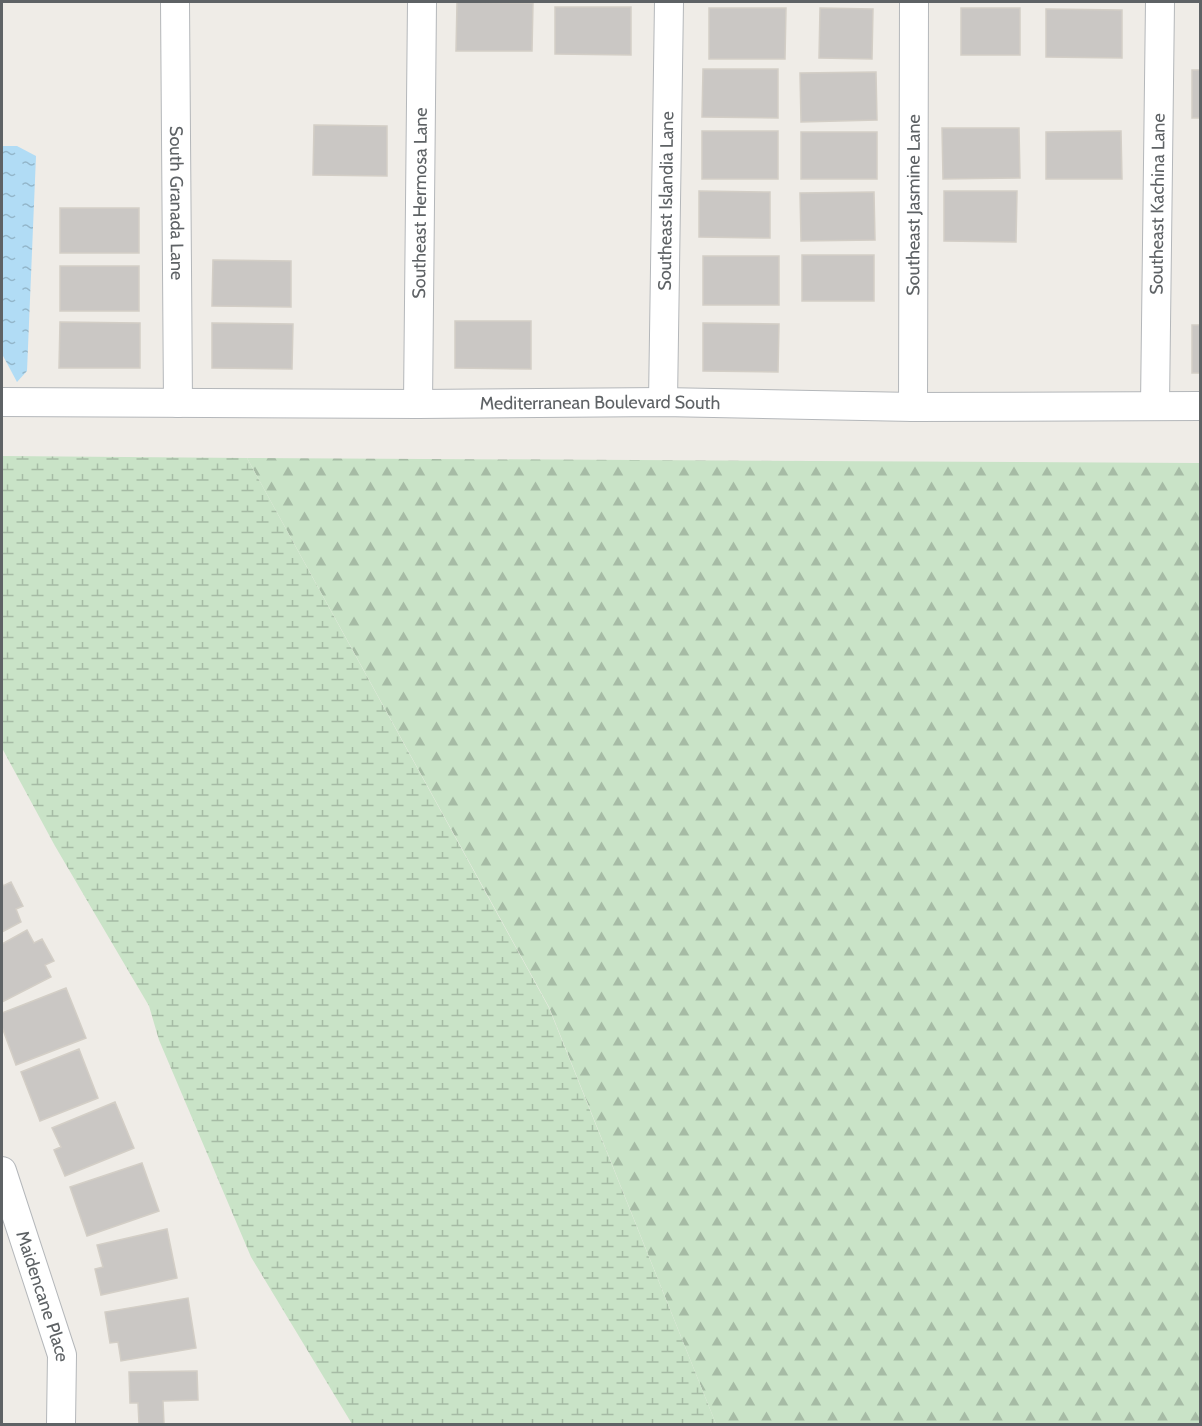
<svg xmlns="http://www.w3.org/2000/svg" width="1202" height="1426" font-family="Cabin,sans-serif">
	<defs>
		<pattern id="forest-firs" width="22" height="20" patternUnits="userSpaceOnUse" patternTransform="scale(1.5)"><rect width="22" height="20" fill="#c9e3c7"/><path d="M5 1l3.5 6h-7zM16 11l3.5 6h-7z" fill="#a6bba5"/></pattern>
		<pattern id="wetland-marsh" width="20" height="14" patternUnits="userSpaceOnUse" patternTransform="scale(1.5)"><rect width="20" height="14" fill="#c9e3c7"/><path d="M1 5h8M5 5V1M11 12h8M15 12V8" fill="none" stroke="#a6bba5"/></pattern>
		<pattern id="water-ripples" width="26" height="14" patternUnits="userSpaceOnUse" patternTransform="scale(1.5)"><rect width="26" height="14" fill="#b1dcf5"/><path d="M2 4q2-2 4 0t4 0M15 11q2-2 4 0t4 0" fill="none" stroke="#93b6ca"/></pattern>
	</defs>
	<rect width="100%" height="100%" fill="#efece7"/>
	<path fill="url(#forest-firs)" d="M247 458 1200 463V1424H716L549 1007Z"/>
	<path fill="url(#wetland-marsh)" d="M2 456 247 458 549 1008 716 1424H352L251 1257 159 1040 149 1006 55 846 2 748Z"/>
	<path fill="url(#water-ripples)" d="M2 146H17L36 156 27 371 17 382 2 354Z"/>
	<path fill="#cac7c4" stroke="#d3cec6" stroke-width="1.5" d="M457 2 533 3 532 51H456Z
		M555 7H631V55L555 54Z
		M709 8H786L785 59H709Z
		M820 8 873 9 872 59 819 58Z
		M961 8H1020V55H961Z
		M1046 9 1122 10V58L1046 57Z
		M703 69H778V118L702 117Z
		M1192 70H1200V118H1192Z
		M876 72 877 120 801 122 800 73Z
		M314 125 387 126V176L313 175Z
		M942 128H1019L1020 178 943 179Z
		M702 131H778V179H702Z
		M1121 131 1122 179H1046V132Z
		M801 132H877V179H801Z
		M699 191 770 192V238L699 237Z
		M944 191H1017L1016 242 944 241Z
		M874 192 875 240 801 241 800 193Z
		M60 208H139V253H60Z
		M802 255H874V301H802Z
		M703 256H779V305H703Z
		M213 260 291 261V307L212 306Z
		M60 266H139V311H60Z
		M455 321H531V369L455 368Z
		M60 322 140 323V368H59Z
		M212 323 293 324 292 369 212 368Z
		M703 323 779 324 778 372 703 371Z
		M1192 325H1200V373H1192Z
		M2 882 3 886 11 882 23 906 16 909 21 922 2 932Z
		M27 930 34 943 42 939 54 961 45 965 51 977 2 1002V944Z
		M66 988 86 1038 16 1065 2 1027V1013Z
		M79 1049 98 1098 40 1121 21 1072Z
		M115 1102 134 1148 65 1176 54 1150 61 1147 52 1128Z
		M142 1163 159 1211 87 1236 70 1187Z
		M167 1229 177 1278 101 1295 95 1269 103 1267 97 1245Z
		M188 1298 196 1348 121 1361 118 1342 110 1343 105 1312Z
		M197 1371 198 1400 163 1401 164 1424H139L138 1403H130L129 1372Z"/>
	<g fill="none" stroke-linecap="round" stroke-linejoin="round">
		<g stroke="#b4b7ba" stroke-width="30">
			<g id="street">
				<path id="s1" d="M175 2 178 403"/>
				<path id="s2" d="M2 402 418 404 663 402 913 407 1200 406"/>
				<path id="s3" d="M663 402 669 2"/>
				<path id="s4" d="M418 404 422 2"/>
				<path id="s5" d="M1155 406 1160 2"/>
				<path id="s6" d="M913 407 914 2"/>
				<path id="s7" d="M2 1171 62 1355 61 1424"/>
			</g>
		</g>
		<use href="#street" stroke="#fff" stroke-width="28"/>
	</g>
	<g text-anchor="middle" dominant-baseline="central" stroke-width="6" stroke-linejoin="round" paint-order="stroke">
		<g font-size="18" fill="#5e6265" stroke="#fff">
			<text stroke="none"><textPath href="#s1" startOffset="201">South Granada Lane</textPath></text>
			<text stroke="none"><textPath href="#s3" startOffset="201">Southeast Islandia Lane</textPath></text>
			<text stroke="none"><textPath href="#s4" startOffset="201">Southeast Hermosa Lane</textPath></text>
			<text stroke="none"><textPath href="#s6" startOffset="202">Southeast Jasmine Lane</textPath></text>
			<text stroke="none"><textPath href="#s5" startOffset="202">Southeast Kachina Lane</textPath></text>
			<text stroke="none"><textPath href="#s2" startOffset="598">Mediterranean Boulevard South</textPath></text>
			<text stroke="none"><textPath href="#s7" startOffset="132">Maidencane Place</textPath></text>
		</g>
	</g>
	<rect width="1202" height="1426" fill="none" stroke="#5e6265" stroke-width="6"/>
</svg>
